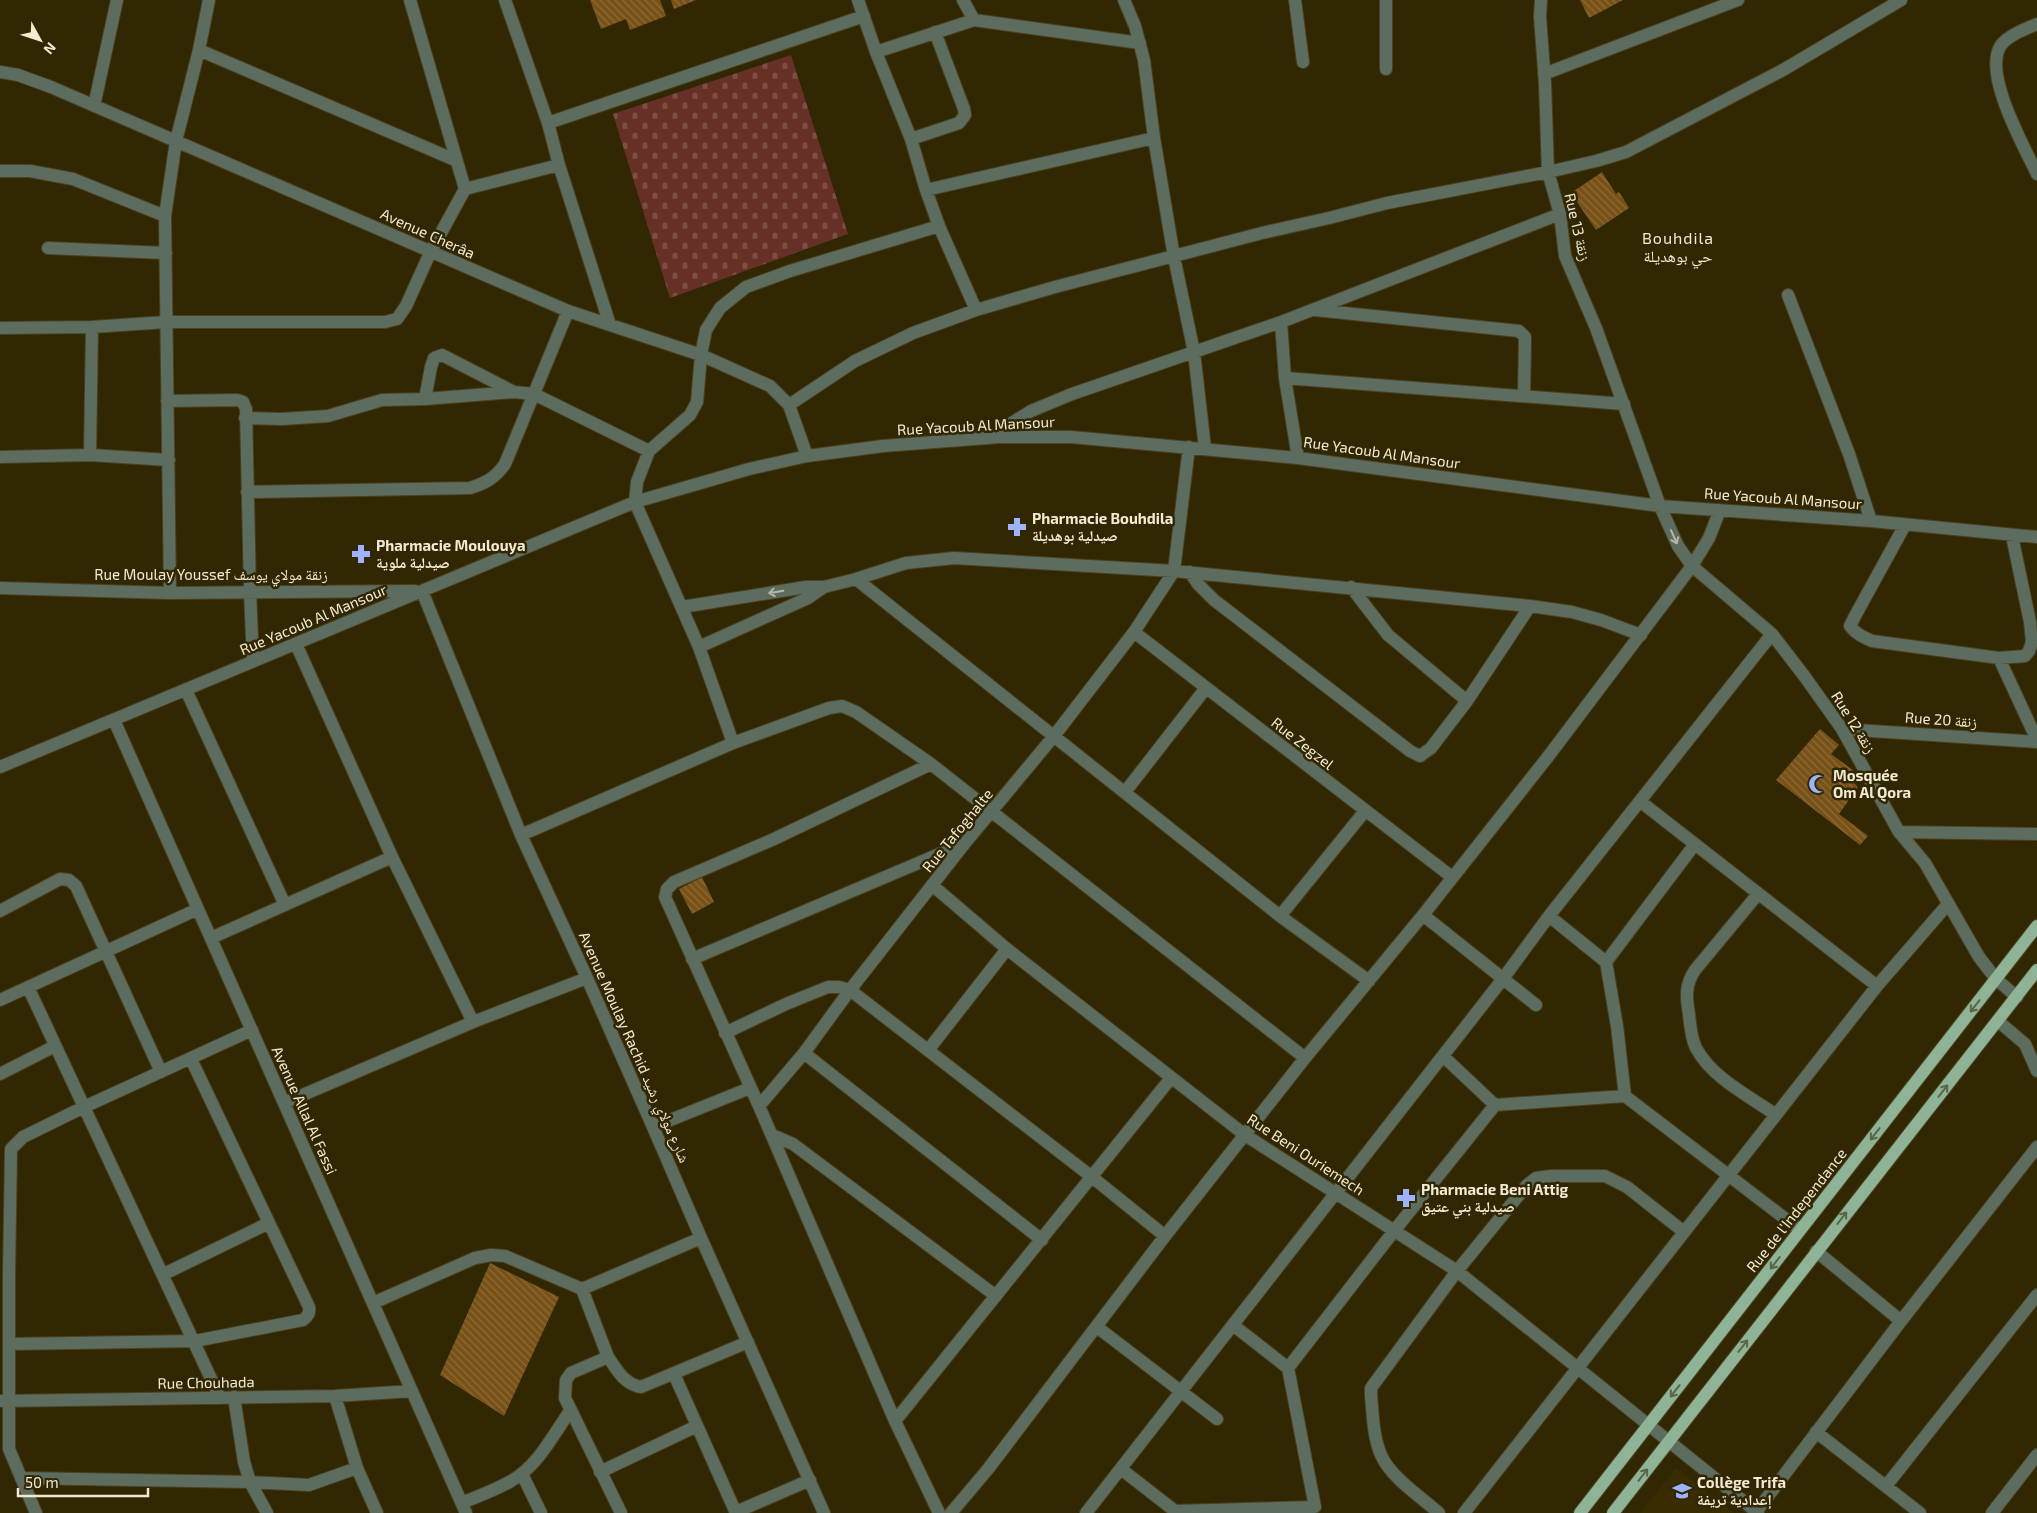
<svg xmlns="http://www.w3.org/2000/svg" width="2037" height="1513" font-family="'Exo 2','Noto Naskh Arabic',sans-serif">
	<defs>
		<pattern id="cemetery-stones" width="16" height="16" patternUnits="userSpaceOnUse" patternTransform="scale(1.25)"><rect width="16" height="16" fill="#673026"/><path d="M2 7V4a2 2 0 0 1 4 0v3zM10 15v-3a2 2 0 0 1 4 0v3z" fill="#7d4e45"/></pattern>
		<pattern id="building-back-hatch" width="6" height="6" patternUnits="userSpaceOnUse" patternTransform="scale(1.25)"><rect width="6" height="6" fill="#785117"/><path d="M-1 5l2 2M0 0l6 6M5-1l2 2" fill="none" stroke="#8c6a38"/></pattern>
	</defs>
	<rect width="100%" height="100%" fill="#312703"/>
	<path fill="#382c00" d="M1676 1468 1734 1513H1640Z"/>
	<path fill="url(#cemetery-stones)" d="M791 55 848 234 670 298 613 114Z"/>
	<path fill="url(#building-back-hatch)" d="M590 0H660L666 16 630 30 626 19 601 29Z
		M671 0H696L674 9Z
		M1580 0H1623L1589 18Z
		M1602 172 1616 194 1619 192 1629 208 1596 230 1571 193Z
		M1820 729 1839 745 1831 754 1854 771 1851 780 1858 787 1839 814 1868 836 1860 845 1776 780Z
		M702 877 714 902 692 914 679 889Z
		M490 1263 559 1297 504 1416 440 1375Z"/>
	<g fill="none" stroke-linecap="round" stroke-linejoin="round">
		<g stroke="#4c4220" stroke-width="14">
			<path id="minor" d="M505 0 548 123 559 165 610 325
				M858 0 876 52 911 139 926 190 939 226 976 310
				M963 0 974 20
				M1124 0 1135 26 1144 60 1154 138 1174 257 1194 352 1205 448
				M1295 0 1303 62
				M1541 0 1540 17 1545 83 1548 172 1560 214 1565 256 1596 328 1660 506 1678 546 1692 566 1772 634 1805 677 1842 729 1899 832 1925 863 1979 957 1996 979 2017 997
				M2037 24C2025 29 2009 35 2001 45 1982 73 2024 146 2037 174
				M199 50 455 160
				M876 52 974 20 1140 43
				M1386 69V0
				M0 72 18 75 51 87 538 298 568 311 701 355 770 386 789 405 807 456
				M1544 74 1738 0
				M94 106 117 0
				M548 123 864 16
				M911 139 959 123 965 115 964 109 935 32
				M0 171H30L73 179 165 216
				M465 189 559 165
				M926 190 1154 138
				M48 248 166 253
				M1788 295 1849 454 1871 521
				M1315 310 1519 331 1525 337 1524 396
				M1281 322 1285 378 1298 458
				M0 328 92 327 166 322H385L397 319 406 306 430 253 465 189 410 0
				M1285 378 1624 404
				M425 399 431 367 434 358 442 355 514 392
				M167 401 237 400 243 402 246 409 250 591 253 661
				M789 405 855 361 913 333 976 310 1055 287 1262 233 1329 218 1387 203 1548 172 1596 161 1626 152 1783 70 1901 0
				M245 418 282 419 328 416 382 400 425 399 514 392 534 394 649 451
				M1000 437 1010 424 1031 411 1072 394 1281 322 1560 214
				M90 455 92 327
				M0 457 90 455 169 460
				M247 492 470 488C486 483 495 478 505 464L568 311
				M1905 525 1855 616 1850 626C1856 634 1863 637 1872 641L1999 658 2025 656 2029 651 2032 642 2030 622 2012 536
				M1190 572 1198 584 1214 600 1410 751 1420 756 1431 748 1467 701 1530 606
				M856 579 1280 916 1369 981
				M1351 587 1388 635 1467 701
				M0 588 170 593 415 591
				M422 591 521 835 587 978 653 1127 701 1238 824 1513
				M170 593 165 216 176 141 199 50 209 0
				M682 607 806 587H824L856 579 906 563 954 558 1174 571 1530 606 1572 612 1601 620 1641 635
				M1134 632 1452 877
				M296 644 392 857
				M699 647 808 598 824 587
				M1999 658 2037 740
				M186 690 285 905
				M114 720 466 1513
				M1842 729 2037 742
				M733 743 699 647 635 502 637 482 649 451 690 415 697 402 701 355 706 330 720 308 746 287 790 271 939 226
				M931 764 774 839 674 882 667 889 665 897 759 1106 895 1421 939 1513
				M0 767 635 502 749 469 807 456 883 446 1000 437H1071L1298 458 1660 506 1871 521 2037 537
				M1125 792 1206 688
				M1641 802 1877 986
				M1899 832 2037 834
				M521 835 733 743 829 708 842 706 856 712 931 764 1305 1058
				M932 885 1007 949 1245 1135 1457 1271 1758 1513
				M1758 894 1695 970C1685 985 1686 997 1689 1014 1690 1025 1691 1038 1696 1048 1712 1078 1749 1096 1776 1115
				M0 911 60 879 69 880 76 886 161 1072
				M1423 915 1536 1005
				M1280 916 1365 811
				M211 938 392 857 473 1022 587 978
				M692 959 963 844
				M1606 962 1695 844
				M28 987 220 1398
				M0 1000 198 909
				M1998 1021 2025 1044 2037 1071
				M725 1033 786 1004 828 987H839L850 990 1092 1177 1165 1236
				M929 1049 1007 949
				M804 1053 1042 1240
				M1443 1056 1495 1105 1625 1096 1617 1026 1606 962 1549 916
				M0 1074 55 1046
				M1625 1096 1800 1230
				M284 1103 473 1022
				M759 1106 804 1053 850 990 965 843 1054 736 1134 632 1174 571 1189 447
				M653 1127 750 1088
				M772 1135 793 1144 996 1296
				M1816 1251 1901 1321
				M164 1274 269 1223
				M582 1289 701 1238
				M373 1303 475 1258 491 1255 505 1256 582 1289 608 1357 571 1373 566 1380 565 1398 621 1513
				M1097 1327 1217 1419
				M9 1344 195 1341 303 1320C308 1316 310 1313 309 1307L191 1059
				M608 1357C617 1370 624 1384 641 1387L748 1342
				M1288 1368 1394 1231 1495 1105
				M674 1374 736 1513
				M335 1396 357 1468 377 1513
				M234 1397 244 1462 250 1482 267 1513
				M0 1401 335 1396 412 1391
				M895 1421 1171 1078
				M1816 1432 1920 1513
				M1121 1469 1175 1511 1315 1507 1288 1368 1233 1325
				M600 1472 697 1426
				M522 1474 541 1513
				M21 1478 250 1482 309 1485 357 1468
				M1886 1486 2037 1295
				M462 1503C478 1496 496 1490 511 1481 538 1466 553 1435 570 1411
				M736 1512 810 1480
				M1756 1512 1901 1321 2037 1147
				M36 1513 9 1449V1276L11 1149 23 1137 84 1107 252 1030
				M951 1513 988 1469 1165 1236 1305 1058 1423 915 1547 758 1692 566 1709 538 1720 510
				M1086 1513 1502 980 1549 916 1772 634
				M1439 1513C1422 1498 1391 1477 1382 1457 1373 1439 1373 1415 1371 1396V1388L1457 1271 1527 1185 1536 1178 1551 1176H1605L1627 1187 1684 1232
				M1464 1513 1877 986 1948 904
				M1992 1513 2037 1455"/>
		</g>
		<g stroke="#4c4220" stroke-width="14">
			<path id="major" d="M1580 1513 2037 926
				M1613 1513 2037 970"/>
		</g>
		<use href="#minor" stroke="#5c6d60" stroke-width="12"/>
		<use href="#major" stroke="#8fb397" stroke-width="12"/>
	</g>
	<defs><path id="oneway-shaft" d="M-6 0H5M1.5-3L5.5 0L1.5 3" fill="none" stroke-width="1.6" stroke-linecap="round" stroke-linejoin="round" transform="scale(1.25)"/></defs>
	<g stroke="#b6b8a4">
		<use href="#oneway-shaft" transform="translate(1674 537) rotate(66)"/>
		<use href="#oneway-shaft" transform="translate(776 592) rotate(170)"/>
	</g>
	<g stroke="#5b6646">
		<use href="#oneway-shaft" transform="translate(1975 1006) rotate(128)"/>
		<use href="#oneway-shaft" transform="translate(1943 1091) rotate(-52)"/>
		<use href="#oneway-shaft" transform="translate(1875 1134) rotate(128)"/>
		<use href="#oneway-shaft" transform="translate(1842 1218) rotate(-52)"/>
		<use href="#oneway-shaft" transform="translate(1775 1263) rotate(128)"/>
		<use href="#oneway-shaft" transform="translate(1743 1346) rotate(-52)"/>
		<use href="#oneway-shaft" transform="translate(1675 1391) rotate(128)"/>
		<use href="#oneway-shaft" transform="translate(1643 1475) rotate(-52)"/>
	</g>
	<defs>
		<g id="pharmacy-bare" transform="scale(1.5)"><path d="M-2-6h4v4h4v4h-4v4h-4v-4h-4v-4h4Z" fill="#9fb3fd" stroke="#312703" stroke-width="2.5" paint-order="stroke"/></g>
		<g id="mosque-bare" transform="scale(1.5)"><path d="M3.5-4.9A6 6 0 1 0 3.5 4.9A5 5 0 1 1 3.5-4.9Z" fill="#9fb3fd" stroke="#312703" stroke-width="2.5" paint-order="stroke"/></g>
		<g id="school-bare" transform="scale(1.5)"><path d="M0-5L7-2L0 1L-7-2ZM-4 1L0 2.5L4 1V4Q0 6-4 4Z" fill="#9fb3fd" stroke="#312703" stroke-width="2.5" paint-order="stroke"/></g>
	</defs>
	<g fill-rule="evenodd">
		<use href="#pharmacy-bare" x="1017" y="527"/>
		<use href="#pharmacy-bare" x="361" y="554"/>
		<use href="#mosque-bare" x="1818" y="784"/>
		<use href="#pharmacy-bare" x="1406" y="1198"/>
		<use href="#school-bare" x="1682" y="1491"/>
	</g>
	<g text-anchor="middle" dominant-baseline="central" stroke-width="5" stroke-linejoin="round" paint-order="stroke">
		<g font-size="15" fill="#f2ead2" stroke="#312703">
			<text transform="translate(1578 227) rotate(77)">Rue 13 زنقة</text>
			<text transform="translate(428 233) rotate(24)">Avenue Cherâa</text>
			<text transform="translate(976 425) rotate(-3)">Rue Yacoub Al Mansour</text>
			<text transform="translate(1382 452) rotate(8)">Rue Yacoub Al Mansour</text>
			<text transform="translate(1783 498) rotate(4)">Rue Yacoub Al Mansour</text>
			<text x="211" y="574">Rue Moulay Youssef زنقة مولاي يوسف</text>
			<text transform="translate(313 619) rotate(-23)">Rue Yacoub Al Mansour</text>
			<text transform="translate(1941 719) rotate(4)">Rue 20 زنقة</text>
			<text transform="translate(1854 722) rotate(58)">Rue 12 زنقة</text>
			<text transform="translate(1303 743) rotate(38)">Rue Zegzel</text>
			<text transform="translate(957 830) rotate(-51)">Rue Tafoghalte</text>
			<text transform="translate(635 1047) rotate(66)">Avenue Moulay Rachid شارع مولاي رشيد</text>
			<text transform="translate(305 1110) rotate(66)">Avenue Allal Al Fassi</text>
			<text transform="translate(1306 1154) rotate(33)">Rue Beni Ouriemech</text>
			<text transform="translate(1796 1210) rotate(-52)">Rue de l'Independance</text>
			<text transform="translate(206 1382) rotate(-1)">Rue Chouhada</text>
		</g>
		<g font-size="15" font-weight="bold" fill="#f2ead2" stroke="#312703" text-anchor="start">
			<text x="1032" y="518">Pharmacie Bouhdila<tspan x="1032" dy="17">صيدلية بوهديلة</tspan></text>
			<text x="376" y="545">Pharmacie Moulouya<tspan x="376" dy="17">صيدلية ملوية</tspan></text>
			<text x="1833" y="775">Mosquée<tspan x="1833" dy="17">Om Al Qora</tspan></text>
			<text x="1421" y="1189">Pharmacie Beni Attig<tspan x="1421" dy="17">صيدلية بني عتيق</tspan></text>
			<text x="1697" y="1482">Collège Trifa<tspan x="1697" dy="17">إعدادية تريفة</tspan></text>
		</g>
		<g font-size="16" letter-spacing="1" fill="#f2ead2" stroke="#312703">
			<text x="1678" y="237">Bouhdila<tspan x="1678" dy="18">حي بوهديلة</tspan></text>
		</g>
	</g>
	<g transform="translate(40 40) rotate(130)" stroke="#312703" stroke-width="4" paint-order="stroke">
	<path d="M0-4L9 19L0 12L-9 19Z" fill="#f2ead2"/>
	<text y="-8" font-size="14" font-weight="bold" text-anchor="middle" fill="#f2ead2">N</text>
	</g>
	<path d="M18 1488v8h130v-8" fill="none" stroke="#f2ead2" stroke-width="2.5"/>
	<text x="25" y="1488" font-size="15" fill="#f2ead2" stroke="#312703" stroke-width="4" paint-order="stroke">50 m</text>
</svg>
